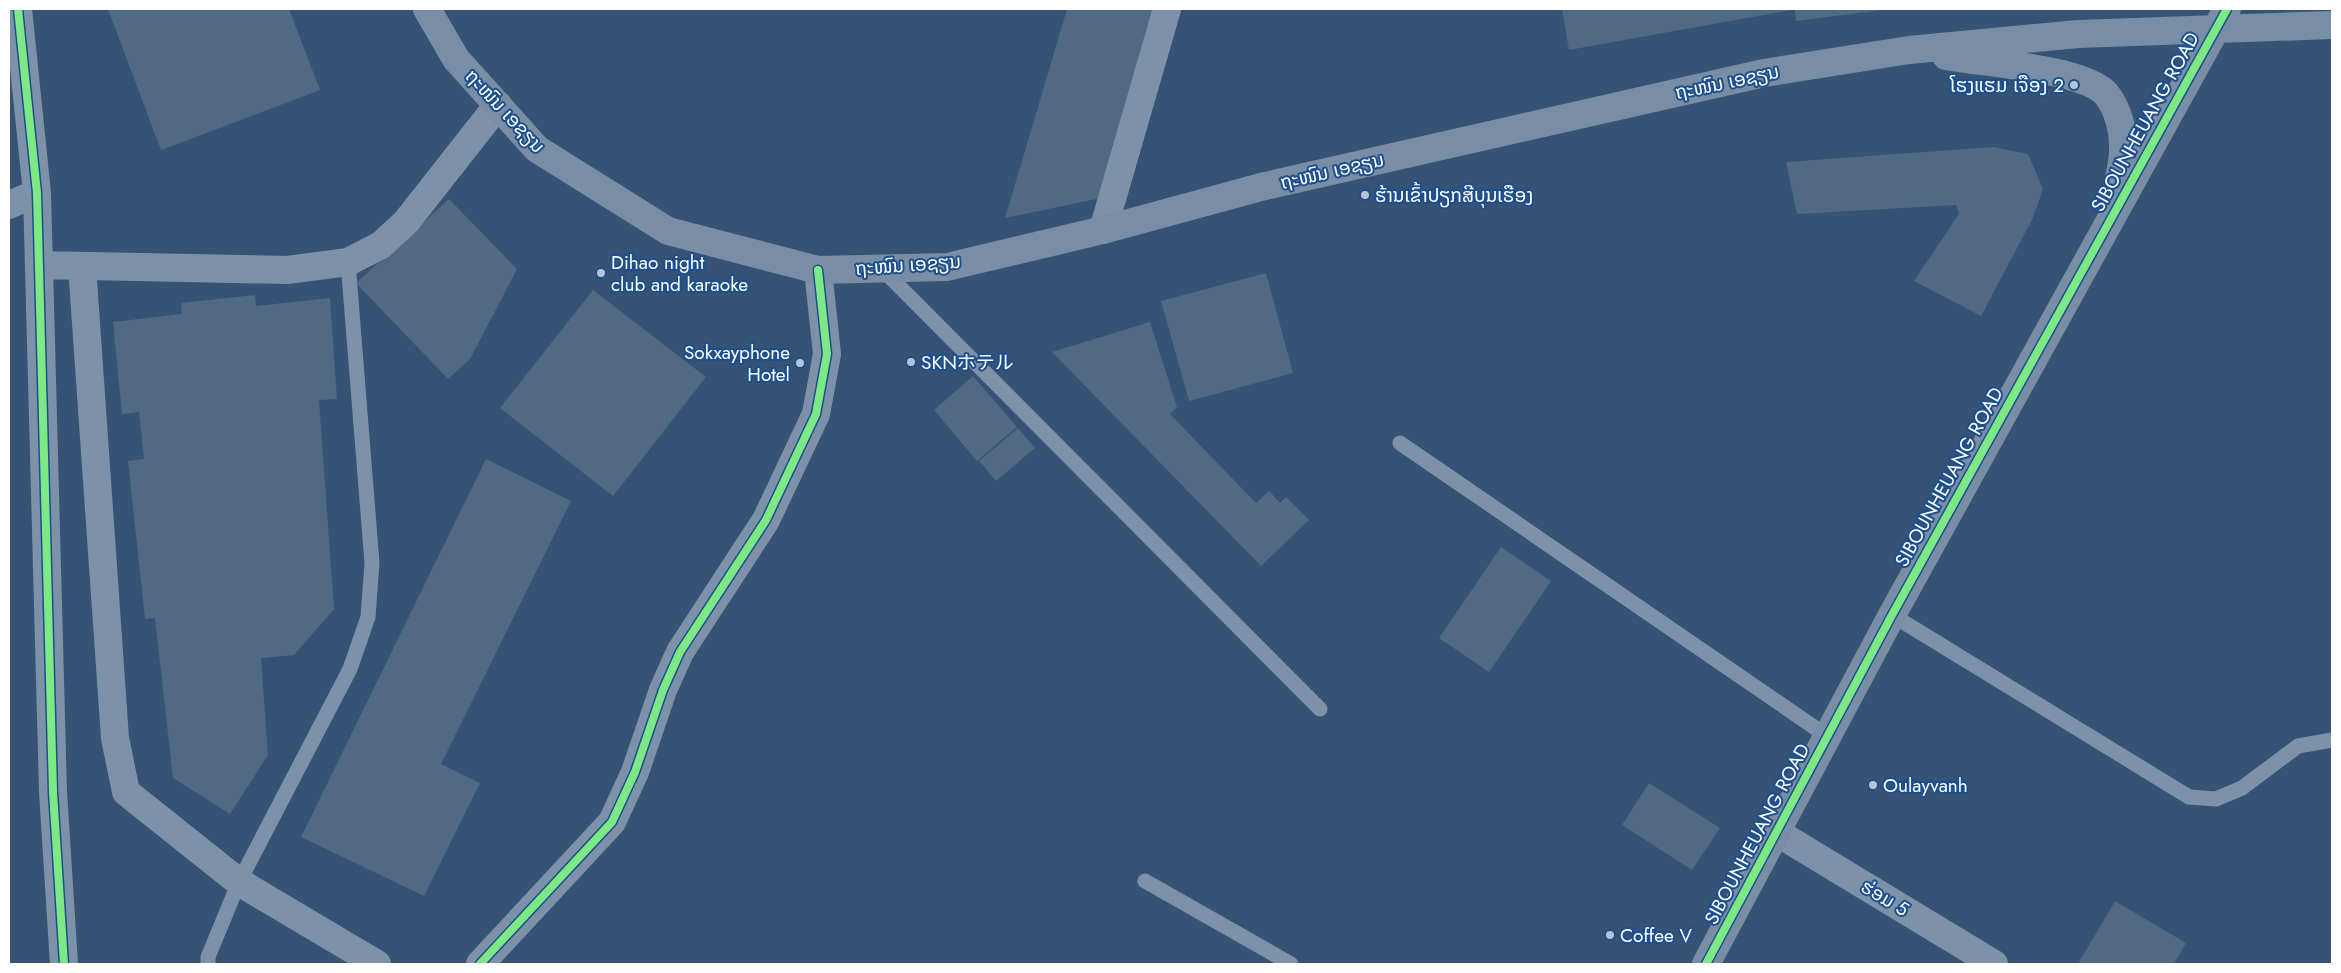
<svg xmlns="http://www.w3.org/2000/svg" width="2341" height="973" font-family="Jost,'Noto Sans JP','Noto Sans Lao',sans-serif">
	<rect width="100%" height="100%" fill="#365274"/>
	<path fill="#526984" d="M108 9H289L320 90 161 150Z
		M1067 9H1156L1101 198 1005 218Z
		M1562 9H1791V10L1569 50Z
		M1795 9H1882V10L1796 21Z
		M1993 147 2028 154 2043 189 2033 218 1981 316 1914 281 1959 214 1956 205 1797 214 1786 162Z
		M449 199 517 269 470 359 448 379 356 283Z
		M1266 273 1293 373 1189 401 1161 301Z
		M593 290 706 377 613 496 500 408Z
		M255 295 256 306 330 298 337 399 319 400 334 609 294 655 261 658 268 755 230 814 173 778 155 618 145 619 128 461 144 459 139 412 122 414 113 322 182 314 181 303Z
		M1150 322 1177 407 1170 414 1256 503 1269 491 1280 503 1286 497 1309 520 1261 566 1052 352Z
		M973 376 1017 427 977 461 934 410Z
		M1018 428 1035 448 996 481 979 461Z
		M486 459 571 501 441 764 480 783 424 896 301 837Z
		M1501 547 1551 581 1489 672 1439 638Z
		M1649 783 1720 828 1692 870 1622 825Z
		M2115 901 2186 943 2174 964H2078Z"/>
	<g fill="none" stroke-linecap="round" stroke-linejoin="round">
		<path stroke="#7d92a8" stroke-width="15" d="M881 268 1320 709
			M1400 443 1827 736
			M1892 615 2189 797 2216 799 2242 788 2298 746 2332 740
			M1145 881 1291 964
			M208 964V957L239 882 350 669 368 617 372 563 348 262"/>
		<path stroke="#7d92a8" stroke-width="28" d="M18 9 37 193 53 792 64 964
			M9 205 37 193
			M1103 230 1167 9
			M39 265 287 270 348 262 381 245 406 222 498 105
			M82 266 115 738 126 792 239 882 377 964
			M1776 832 1994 964
			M480 964 612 822 635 772 663 690 680 652 766 520 816 414 827 354 818 270"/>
		<path stroke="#798da4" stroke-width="28" d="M427 9 456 59 537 149 668 231 818 270 947 267 1103 230 1261 187 1764 73 1909 50 2078 34 2332 25
			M1946 56C1982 63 2085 68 2107 95 2118 109 2124 132 2123 150 2123 164 2118 180 2116 195
			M1706 964 1892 615 2227 9"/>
		<g stroke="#1b4f8f" stroke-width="11">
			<path id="cycleway" d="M18 9 37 193 53 792 64 964
				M480 964 612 822 635 772 663 690 680 652 766 520 816 414 827 354 818 270
				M1706 964 1892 615 2227 9"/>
		</g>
		<use href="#cycleway" stroke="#7ce984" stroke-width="8"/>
	</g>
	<g fill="#b9c2ce" stroke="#1b4f8f" stroke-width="2">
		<circle cx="2074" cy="85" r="5"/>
		<circle cx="1365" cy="195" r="5"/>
		<circle cx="601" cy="273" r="5"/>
		<circle cx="911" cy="362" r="5"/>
		<circle cx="800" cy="363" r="5"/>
		<circle cx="1873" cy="785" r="5"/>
		<circle cx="1610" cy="935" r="5"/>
	</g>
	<g text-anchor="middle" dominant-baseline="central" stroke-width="4" stroke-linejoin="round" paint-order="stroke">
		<g font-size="19" fill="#fff" stroke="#1b4f8f">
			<text transform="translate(1727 82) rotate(-12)">ຖະໜົນ ເອຊຽນ</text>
			<text transform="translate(505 111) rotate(47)">ຖະໜົນ ເອຊຽນ</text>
			<text transform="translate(2145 122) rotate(-61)">SIBOUNHEUANG ROAD</text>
			<text transform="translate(1332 171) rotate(-13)">ຖະໜົນ ເອຊຽນ</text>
			<text transform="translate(908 265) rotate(-4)">ຖະໜົນ ເອຊຽນ</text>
			<text transform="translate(1949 477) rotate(-61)">SIBOUNHEUANG ROAD</text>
			<text transform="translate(1757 834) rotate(-62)">SIBOUNHEUANG ROAD</text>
			<text transform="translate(1885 898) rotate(31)">ຮ່ອມ 5</text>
		</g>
		<g font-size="19" fill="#fff" stroke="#1b4f8f" text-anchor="start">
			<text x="2064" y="85" text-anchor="end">ໂຮງແຮມ ເຈືອງ 2</text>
			<text x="1375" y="195">ຮ້ານເຂົ້າປຽກສີບຸນເຮືອງ</text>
			<text x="611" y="262">Dihao night<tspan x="611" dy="22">club and karaoke</tspan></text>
			<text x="790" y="352" text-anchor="end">Sokxayphone<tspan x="790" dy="22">Hotel</tspan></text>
			<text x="921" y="362">SKNホテル</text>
			<text x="1883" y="785">Oulayvanh</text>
			<text x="1620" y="935">Coffee V</text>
		</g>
	</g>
	<rect width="2341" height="973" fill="none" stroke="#ffffff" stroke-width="20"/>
</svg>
